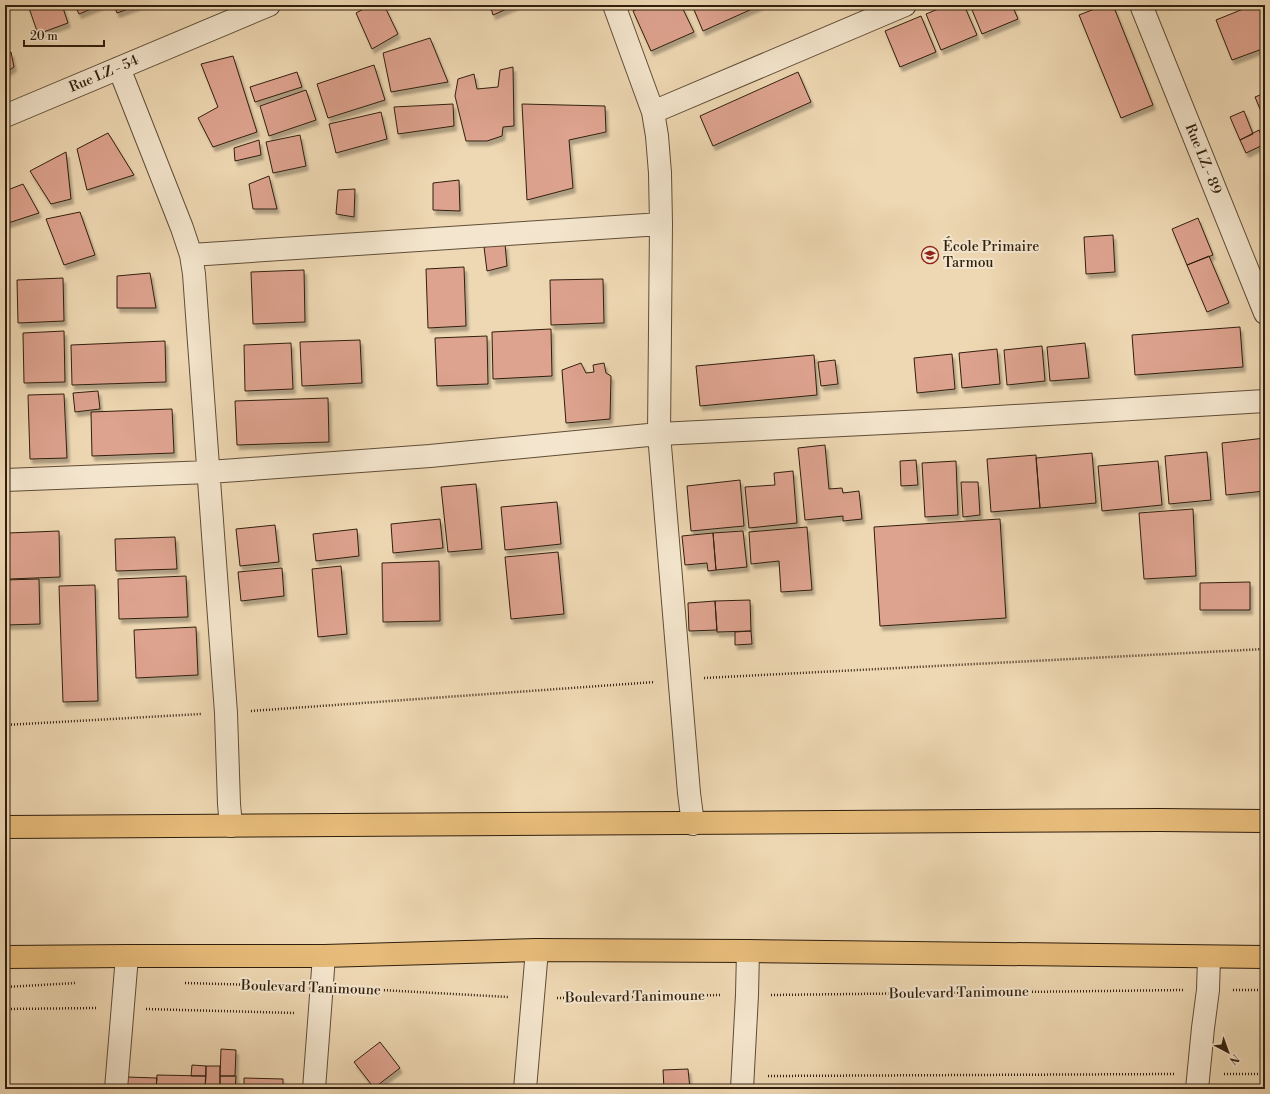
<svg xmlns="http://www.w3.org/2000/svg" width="1270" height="1094" font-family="'Libre Bodoni',serif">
	<defs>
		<filter id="shadow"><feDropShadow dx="2.5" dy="4.5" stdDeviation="1" flood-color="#0004"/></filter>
	</defs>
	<rect width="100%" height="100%" fill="#eed8b3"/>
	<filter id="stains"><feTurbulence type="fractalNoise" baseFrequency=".005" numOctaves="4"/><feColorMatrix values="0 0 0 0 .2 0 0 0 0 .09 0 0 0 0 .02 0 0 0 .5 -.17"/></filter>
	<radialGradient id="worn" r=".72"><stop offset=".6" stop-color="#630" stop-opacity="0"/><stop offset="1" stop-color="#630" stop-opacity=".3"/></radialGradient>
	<path fill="#dea38f" stroke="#301f0e" filter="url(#shadow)" d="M28 5H62L68 23 38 34Z
		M75 5H101L79 14Z
		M114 5H139L117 13Z
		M371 5H384L398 34 372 49 356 13Z
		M490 5H516L493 15Z
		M646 5H681L694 32 651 51 633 11Z
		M692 5H761L703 31Z
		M948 5H964L977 35 941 50 926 14Z
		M970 5H1012L1018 19 982 34Z
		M1105 5H1113L1153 105 1121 118 1079 15Z
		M1253 5H1265V48L1232 60 1216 20Z
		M921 16 936 52 900 67 885 31Z
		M430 38 448 82 391 92 383 53Z
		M11 52 14 67 5 73V56Z
		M233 56 257 132 213 147 198 118 218 107 201 64Z
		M374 65 385 100 328 118 317 84Z
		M513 67 514 126 503 127 502 136 487 141H466L455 96 458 79 474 74 477 89 498 87 500 70Z
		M297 72 302 87 255 102 250 87Z
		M798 72 811 102 713 146 700 116Z
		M306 90 316 120 269 136 260 106Z
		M1265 93V121L1255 97Z
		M453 104 454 126 398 134 394 107Z
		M522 104 605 106 606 132 569 140 573 188 527 200Z
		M1244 111 1253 134 1240 140 1230 117Z
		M381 112 387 139 336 153 329 124Z
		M1259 130 1265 144 1246 153 1240 140Z
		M108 133 134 175 87 190 77 149Z
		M300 135 306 166 273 173 266 142Z
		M259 140 261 155 235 161 234 148Z
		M66 152 71 199 51 204 30 171Z
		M269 176 277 209H253L249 184Z
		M459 180 460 211 433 210V183Z
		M23 184 39 213 5 224V191Z
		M355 189 354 217 336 214 338 190Z
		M80 212 95 255 64 265 46 219Z
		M1198 218 1213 255 1187 265 1172 229Z
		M1113 235 1115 272 1086 274 1084 237Z
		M505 244 507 266 487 271 484 247Z
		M1209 256 1229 303 1207 312 1187 265Z
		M464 267 466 326 428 328 426 269Z
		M304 270 305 322 253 324 251 272Z
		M150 273 156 308H117V276Z
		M63 278 64 321 18 323 17 280Z
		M603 279 604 323 551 325 550 280Z
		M1240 327 1243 367 1135 375 1132 335Z
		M551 329 552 376 493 379 492 332Z
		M64 331 65 382 24 383 23 333Z
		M487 336 488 384 437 386 435 338Z
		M360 340 362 383 302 386 300 342Z
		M165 341 166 382 72 385 71 345Z
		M291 343 293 389 245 391 244 345Z
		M1085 343 1089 378 1050 381 1047 347Z
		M1042 346 1045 381 1007 385 1004 350Z
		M997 349 1000 384 962 388 959 353Z
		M952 354 955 389 917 393 914 358Z
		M814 355 817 395 700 406 696 366Z
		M835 360 838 384 821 386 818 362Z
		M581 363 586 373 594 372 593 365 604 363 606 373 611 376 610 419 566 423 562 370Z
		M98 391 100 409 75 412 73 393Z
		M64 394 67 458 30 459 28 395Z
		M328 398 329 442 237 445 235 401Z
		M172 409 174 453 92 456 91 412Z
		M1265 438V491L1226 495 1222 443Z
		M825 445 829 489 842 488 843 493 859 491 862 519 843 521V516L805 520 798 448Z
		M1207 452 1211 500 1169 504 1165 456Z
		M1092 453 1096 503 1040 508 1036 458Z
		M1036 455 1040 508 991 512 987 459Z
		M916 460 918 485 901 486 900 461Z
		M956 461 958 515 925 517 922 463Z
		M1158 461 1162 505 1102 511 1098 466Z
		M793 471 797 523 749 528 745 487 775 485 774 473Z
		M740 480 744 526 691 531 687 486Z
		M961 482H978L980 515 963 517Z
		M476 484 482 549 448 552 441 487Z
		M557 502 561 544 505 550 501 507Z
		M1193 509 1196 576 1144 579 1139 513Z
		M440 519 443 548 393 553 391 524Z
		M1000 519 1006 618 880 626 874 527Z
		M275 525 279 562 240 566 236 529Z
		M807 527 812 590 781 592 779 561 751 564 749 532Z
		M357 529 359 556 316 561 313 534Z
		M59 531 60 577 9 579 8 533Z
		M743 531 747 567 716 570 713 533Z
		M713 533 716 570 708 571 707 563 685 565 682 536Z
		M175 537 177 569 116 571 115 539Z
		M558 552 564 614 511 619 505 557Z
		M439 561 440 621 383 622 382 563Z
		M341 566 347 634 318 637 312 569Z
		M282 568 284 596 241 601 238 572Z
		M186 576 188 617 119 619 118 579Z
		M39 579 40 624 5 625V580Z
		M1250 582V610H1200V583Z
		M95 585 98 701 63 702 59 586Z
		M750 600 751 631 717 632 715 601Z
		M715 601 717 630 689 631 688 603Z
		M196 627 198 675 136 678 134 630Z
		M751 631 752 644 735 645V632Z
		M380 1042 400 1068 374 1088 354 1062Z
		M221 1049 236 1050 235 1076H220Z
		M192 1065 206 1066V1076H191Z
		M206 1066H220V1089H205Z
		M688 1069 690 1089H664L663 1070Z
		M157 1075 206 1076 205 1089H156Z
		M220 1076H236L235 1089H220Z
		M127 1077 157 1078 156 1089H127Z
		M244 1078 283 1079V1089H244Z"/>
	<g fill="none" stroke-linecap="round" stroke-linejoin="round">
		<g stroke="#604d37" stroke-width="24">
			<path id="minor" d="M614 5 653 112 657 136 660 173 661 224 659 434 689 793 693 824
				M1141 5 1265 313
				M119 68 182 228 191 255 194 274 226 713 229 804 231 826
				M653 112 905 5
				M5 116 269 5
				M191 255 661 224
				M5 480 209 472 430 456 659 434 966 419 1265 401
				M116 1089 127 956
				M314 1089 324 956
				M525 1089 537 950
				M742 1089 747 995 748 951
				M1197 1089 1203 1028 1208 990 1209 958"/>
		</g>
		<g stroke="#301f0e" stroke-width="24">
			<path id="major" d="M5 827 1159 820 1265 821
				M5 957 127 956H324L537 950 748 951 1265 957"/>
		</g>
		<path stroke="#301f0e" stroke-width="2.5" stroke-dasharray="1 2" stroke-linecap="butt" d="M704 678 1265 649
			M251 711 655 682
			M5 725 201 714
			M185 983 296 986
			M5 987 76 983
			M345 988 508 997
			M1233 990H1265
			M771 995 1184 990
			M557 998 722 995
			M5 1009 97 1008
			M146 1009 295 1013
			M1224 1074H1265
			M768 1076 1175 1074"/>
		<use href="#minor" stroke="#f4e6ce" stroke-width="22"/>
		<use href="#major" stroke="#e7bc7a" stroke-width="22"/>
	</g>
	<defs>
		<g id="school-ring" transform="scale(0.9)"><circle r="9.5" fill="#f4e6ce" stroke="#8f2418" stroke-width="1.5"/><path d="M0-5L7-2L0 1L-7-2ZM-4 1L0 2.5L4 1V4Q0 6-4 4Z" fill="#8f2418"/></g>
	</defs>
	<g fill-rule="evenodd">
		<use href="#school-ring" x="930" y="255"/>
	</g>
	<g text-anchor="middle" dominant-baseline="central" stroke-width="4" stroke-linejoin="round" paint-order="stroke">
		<g font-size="14" fill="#301f0e" stroke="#f4e6ce">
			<text transform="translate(104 74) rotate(-23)">Rue LZ - 54</text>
			<text transform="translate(1203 159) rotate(68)">Rue LZ - 89</text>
			<text transform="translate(311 988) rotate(2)">Boulevard Tanimoune</text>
			<text transform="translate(959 993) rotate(-1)">Boulevard Tanimoune</text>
			<text transform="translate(635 997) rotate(-1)">Boulevard Tanimoune</text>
		</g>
		<g font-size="14" fill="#301f0e" stroke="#f4e6ce" text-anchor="start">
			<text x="943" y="247">École Primaire<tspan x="943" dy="16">Tarmou</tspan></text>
		</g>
	</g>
	<rect width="1270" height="1094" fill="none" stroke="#eed8b3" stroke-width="20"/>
	<rect x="6" y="6" width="1258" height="1082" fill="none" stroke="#301f0e" stroke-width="2"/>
	<rect x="10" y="10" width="1250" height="1074" fill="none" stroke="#301f0e"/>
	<g transform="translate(1228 1052) rotate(139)" stroke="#f4e6ce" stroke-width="3" paint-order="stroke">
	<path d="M0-3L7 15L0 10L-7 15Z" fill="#301f0e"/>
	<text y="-6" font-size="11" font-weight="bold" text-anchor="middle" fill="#301f0e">N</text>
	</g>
	<path d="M24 40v6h80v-6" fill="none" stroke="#301f0e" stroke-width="2"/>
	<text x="30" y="40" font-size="12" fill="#301f0e" stroke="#f4e6ce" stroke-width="3" paint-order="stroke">20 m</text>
	<rect width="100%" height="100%" filter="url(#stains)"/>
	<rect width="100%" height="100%" fill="url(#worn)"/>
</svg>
